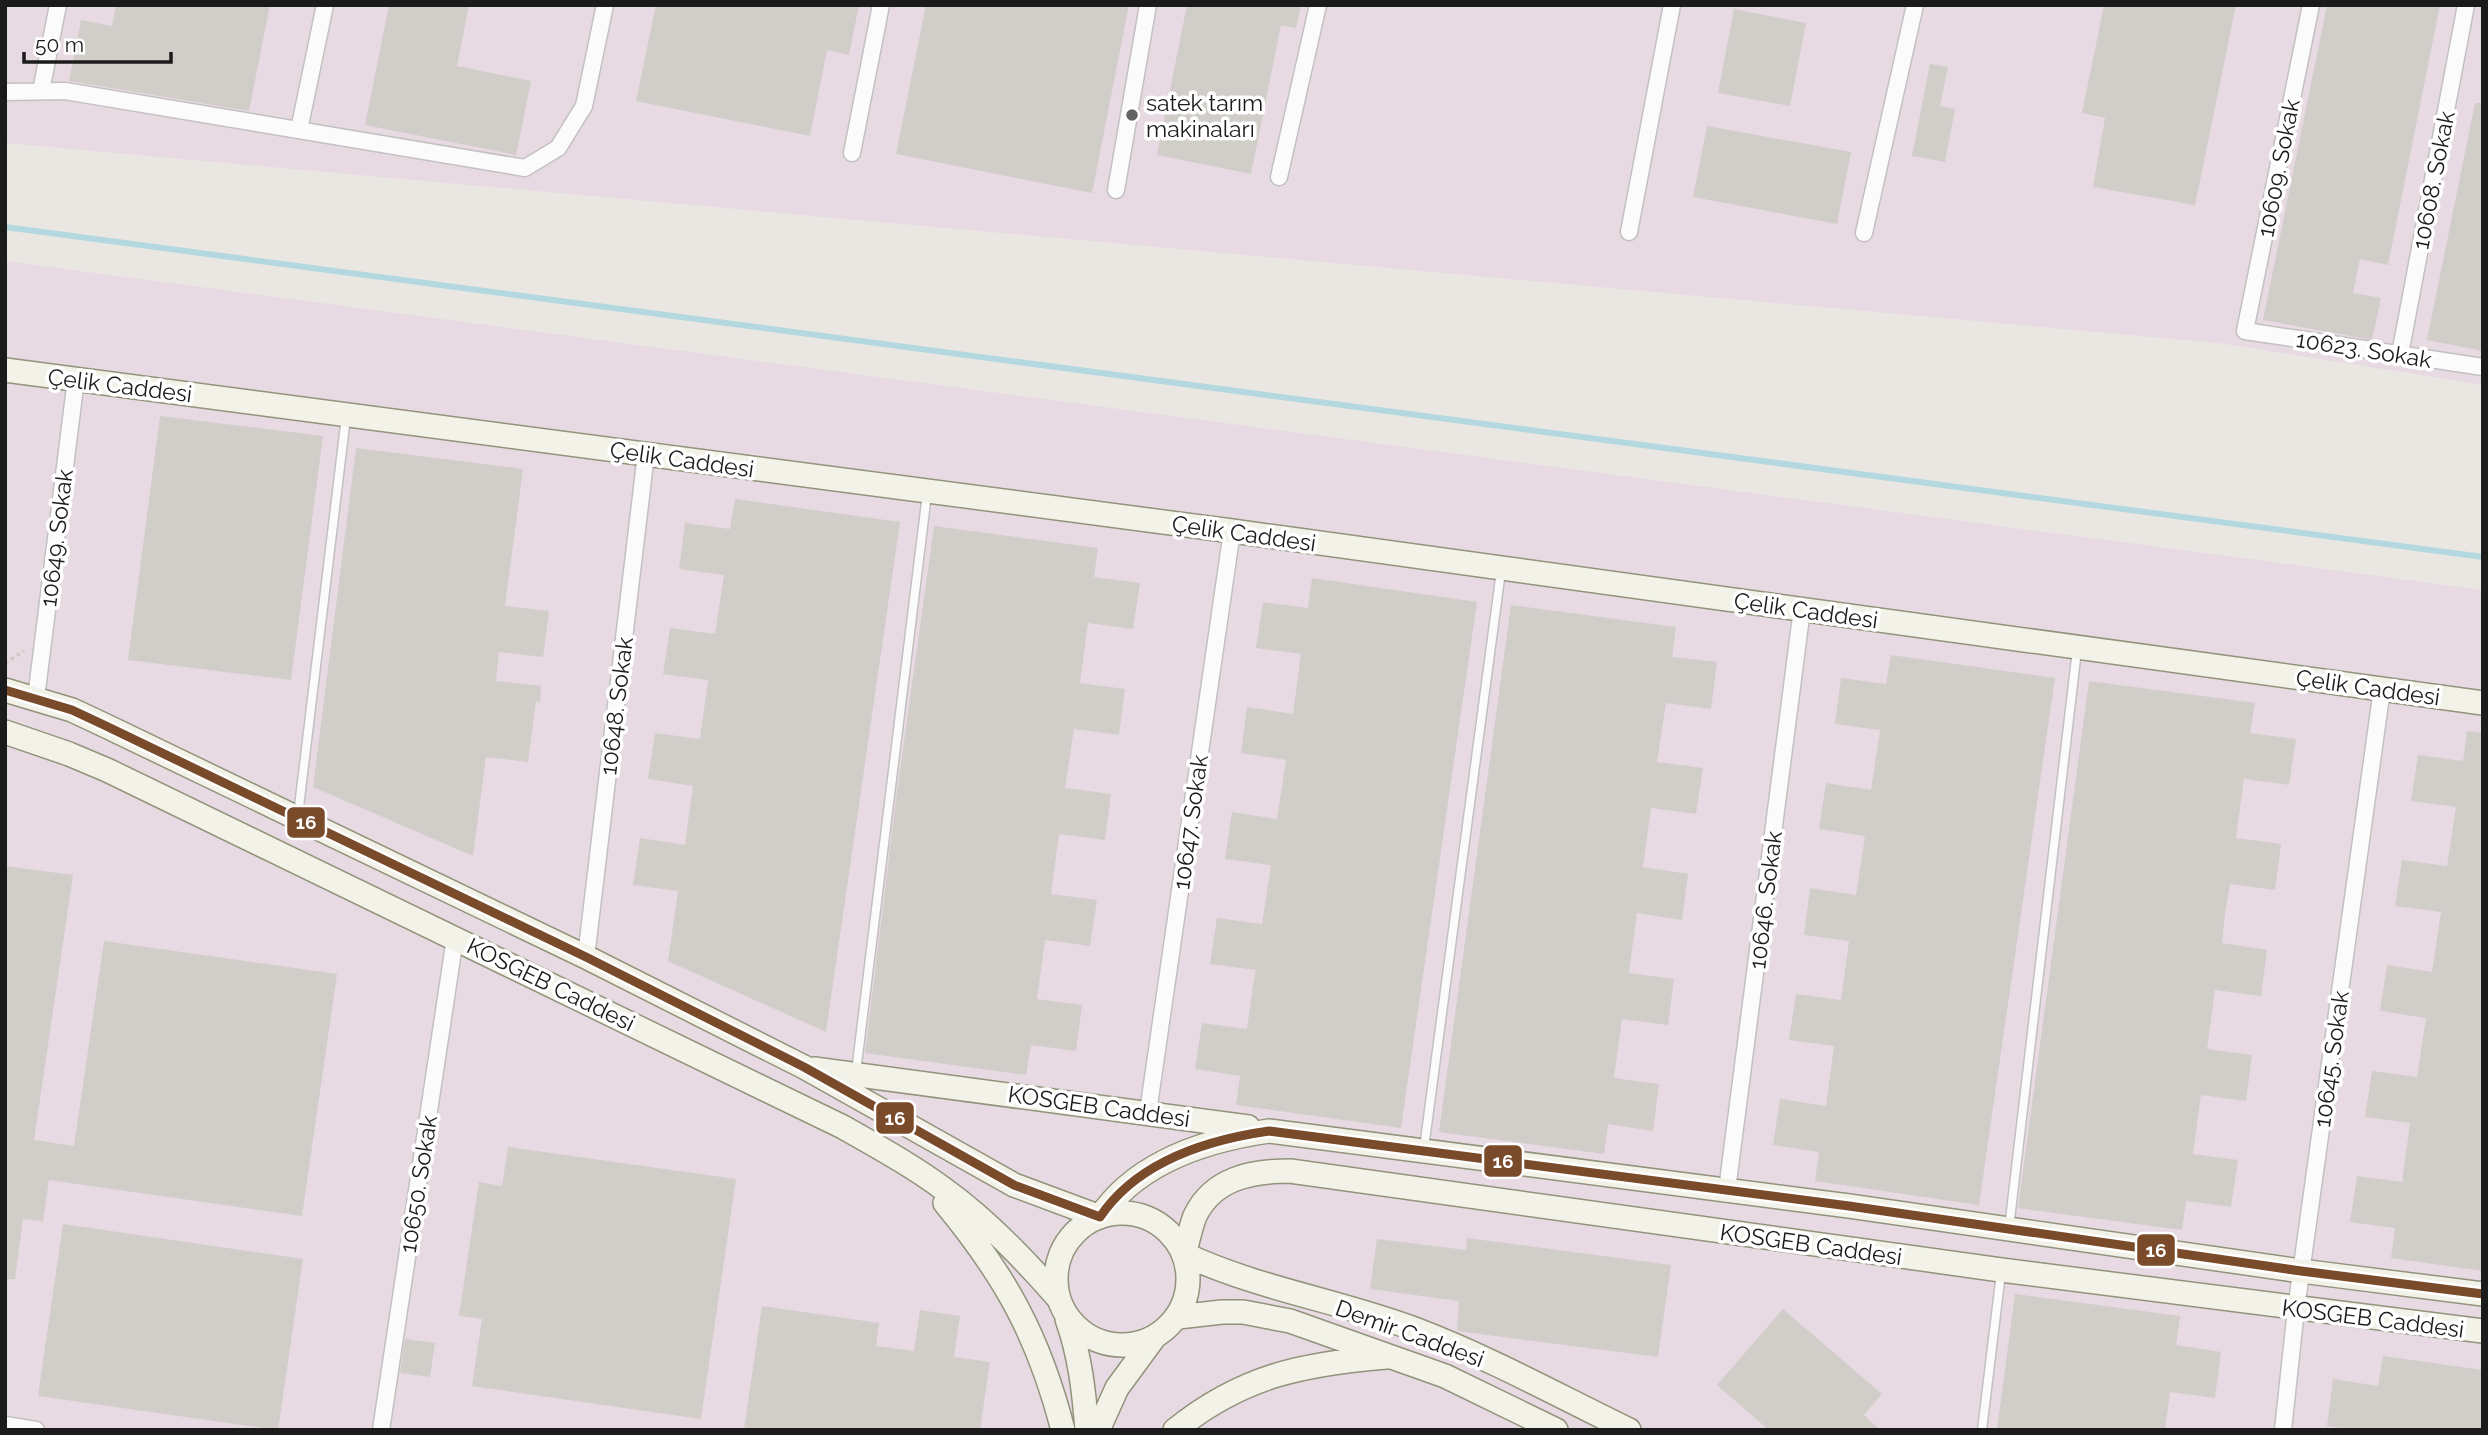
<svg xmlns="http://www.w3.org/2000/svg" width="2488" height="1435" font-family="Raleway,sans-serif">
	<rect width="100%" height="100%" fill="#eae7e2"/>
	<path fill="#e8dae3" d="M5 5H2483V385L2218 343 5 143Z
		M5 261 2483 590V1430H5Z"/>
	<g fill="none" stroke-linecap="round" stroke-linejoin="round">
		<path stroke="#b3d8e0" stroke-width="6" d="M5 227 2483 557"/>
	</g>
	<path fill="#d1cdc9" d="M116 5H270L249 111 69 81 81 20 112 26Z
		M389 5H469L457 66 531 81 516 155 365 125Z
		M656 5H859L849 55 827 50 810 136 636 101Z
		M926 5H1129L1092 193 896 154Z
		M1187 5H1301L1296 28 1281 25 1251 174 1157 155Z
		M2104 5H2236L2195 205 2093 187 2105 118 2082 113Z
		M2327 5H2440L2388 265 2360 259 2353 293 2381 298 2372 340 2263 320Z
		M1734 9 1806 23 1790 106 1718 93Z
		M1930 64 1948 67 1940 106 1955 109 1945 162 1912 156Z
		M2475 103H2483V351L2427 340Z
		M1707 126 1851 152 1837 224 1693 197Z
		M160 416 323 436 291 680 128 660Z
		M356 448 523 469 505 606 549 611 543 657 499 652 496 681 541 686 540 702 536 701 528 762 486 757 473 856 313 787Z
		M735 499 900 522 826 1032 668 961 678 891 633 885 640 838 685 845 689 815 693 786 648 779 655 733 700 739 704 710 708 680 663 674 670 628 715 634 724 575 679 569 685 523 730 529Z
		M934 526 1098 548 1094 577 1140 583 1133 629 1088 623 1080 683 1125 689 1119 735 1074 729 1065 788 1111 794 1105 840 1059 834 1051 894 1097 900 1090 946 1045 940 1037 999 1082 1005 1076 1051 1031 1045 1026 1075 865 1053 897 792Z
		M1312 578 1477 602 1401 1128 1236 1105 1240 1076 1195 1069 1202 1023 1247 1029 1253 985 1256 970 1210 964 1217 918 1262 924 1271 865 1225 859 1232 812 1277 819 1286 760 1241 753 1247 707 1293 714 1301 654 1256 648 1263 602 1308 608Z
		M1511 605 1676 627 1672 657 1717 662 1711 709 1666 703 1657 762 1703 768 1696 814 1651 808 1643 867 1688 874 1682 920 1637 913 1629 973 1674 979 1668 1025 1622 1019 1614 1078 1659 1084 1653 1131 1608 1124 1604 1154 1439 1132Z
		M1891 655 2055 678 1979 1205 1815 1181 1819 1152 1773 1145 1780 1099 1826 1106 1834 1046 1789 1040 1796 994 1841 1000 1849 941 1804 935 1810 888 1856 895 1865 836 1819 829 1826 783 1871 790 1880 730 1835 724 1841 678 1886 684Z
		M2089 681 2255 703 2250 733 2296 739 2289 785 2244 779 2240 808 2236 838 2281 844 2275 890 2230 884 2225 914 2222 943 2267 950 2261 996 2215 990 2207 1049 2252 1055 2246 1101 2201 1095 2193 1154 2238 1160 2231 1207 2186 1201 2182 1230 2018 1208Z
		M2467 731 2483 733V1271L2391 1258 2395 1228 2350 1222 2357 1176 2402 1182 2410 1123 2365 1117 2372 1071 2417 1077 2426 1018 2380 1011 2387 965 2432 972 2441 912 2395 906 2402 860 2447 866 2456 807 2411 801 2418 755 2463 761Z
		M5 866 73 875 34 1140 74 1146 104 941 337 974 302 1216 49 1180 43 1221 23 1219 15 1279H5Z
		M508 1147 736 1179 701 1419 472 1386 482 1319 459 1316 479 1182 502 1186Z
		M63 1224 303 1259 278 1430 38 1396Z
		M1467 1238 1671 1265 1658 1357 1457 1331 1459 1301 1370 1289 1377 1239 1466 1250Z
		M2015 1294 2180 1316 2176 1345 2221 1352 2215 1398 2170 1392 2165 1430H1997Z
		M762 1306 879 1323 876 1346 914 1351 920 1310 960 1316 954 1357 990 1362 980 1430H744Z
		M1783 1309 1882 1394 1864 1415 1880 1430H1769L1717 1385Z
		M405 1339 435 1343 430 1377 400 1373Z
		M2383 1356 2483 1370V1430H2357L2327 1426 2333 1379 2378 1386Z"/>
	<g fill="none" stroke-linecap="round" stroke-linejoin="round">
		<g stroke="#c2c1bf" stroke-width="11">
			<path id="lane" d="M298 815 346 417
				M856 1072 927 494
				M1424 1148 1501 571
				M2009 1228 2077 650
				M1982 1430 2001 1273"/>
		</g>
		<g stroke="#c2c1bf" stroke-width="19">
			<path id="street" d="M2311 5 2245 331 2483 367
				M41 91 58 5
				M5 92 65 91 525 168 558 148 584 106 605 5
				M299 130 325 5
				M852 153 881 5
				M1279 177 1318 5
				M1116 190 1148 5
				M1629 232 1672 5
				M1864 233 1915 5
				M2400 354 2466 5
				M36 698 76 379
				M586 957 646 454
				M1148 1112 1232 531
				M1727 1190 1802 609
				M5 1425 36 1430
				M381 1430 455 938
				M2283 1430 2296 1309 2382 689"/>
		</g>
		<g stroke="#92937b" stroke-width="26">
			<path id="secondary" d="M5 370 1232 531 2483 703
				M5 690 72 710 104 725 586 957 804 1067 1014 1185 1100 1217C1137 1162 1206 1140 1269 1131L1849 1206 2301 1271 2483 1294
				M5 732 69 754 107 770 843 1127C878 1147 913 1166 945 1190 987 1220 1024 1259 1058 1298
				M814 1069 1248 1127
				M945 1203C1006 1277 1039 1337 1063 1430
				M1056 1279a66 66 0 1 1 132 0a66 66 0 1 1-132 0Z
				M1178 1317 1222 1312H1243L1290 1321 1445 1376 1556 1430
				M1067 1319C1080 1355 1084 1392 1087 1430
				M1098 1430 1117 1388 1153 1339
				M1175 1430C1242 1376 1302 1364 1386 1357
				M1629 1430C1559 1396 1490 1358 1417 1330 1341 1301 1258 1289 1184 1254 1188 1242 1190 1228 1195 1216 1213 1178 1252 1171 1290 1171L2001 1270 2483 1331"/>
		</g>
		<path stroke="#d6c6c3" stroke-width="3.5" stroke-dasharray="3.5 3.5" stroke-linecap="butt" d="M5 663 24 651"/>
		<use href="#lane" stroke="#fcfbfb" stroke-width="8"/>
		<use href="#street" stroke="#fcfbfb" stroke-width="16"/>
		<use href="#secondary" stroke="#f2f2e8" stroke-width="23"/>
		<g stroke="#fff" stroke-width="14">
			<path id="bus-1" d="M5 690 72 710 104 725 586 957 804 1067 1014 1185 1100 1217C1137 1162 1206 1140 1269 1131L1849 1206 2301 1271 2483 1294"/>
		</g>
		<use href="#bus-1" stroke="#7a4b2a" stroke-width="9"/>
	</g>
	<circle fill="#636261" stroke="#fff" stroke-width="2.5" cx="1132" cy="115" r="7"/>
	<g text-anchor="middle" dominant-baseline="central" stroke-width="7" stroke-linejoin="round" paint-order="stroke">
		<g font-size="23" fill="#1b1b1b" stroke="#fff" text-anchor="start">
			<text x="1146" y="102">satek tarım<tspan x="1146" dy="26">makinaları</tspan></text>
		</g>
		<g font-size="23" fill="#1b1b1b" stroke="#fff">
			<text transform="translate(2278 168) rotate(-79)">10609. Sokak</text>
			<text transform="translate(2433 180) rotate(-79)">10608. Sokak</text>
			<text transform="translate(2364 349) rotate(9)">10623. Sokak</text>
			<text transform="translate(120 385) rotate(7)">Çelik Caddesi</text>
			<text transform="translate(682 459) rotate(8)">Çelik Caddesi</text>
			<text transform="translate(1244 533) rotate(8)">Çelik Caddesi</text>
			<text transform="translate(56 538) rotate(-83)">10649. Sokak</text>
			<text transform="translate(1806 610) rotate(8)">Çelik Caddesi</text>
			<text transform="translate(2368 687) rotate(8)">Çelik Caddesi</text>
			<text transform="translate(616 706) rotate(-83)">10648. Sokak</text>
			<text transform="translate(1190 822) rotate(-82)">10647. Sokak</text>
			<text transform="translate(1765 900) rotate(-83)">10646. Sokak</text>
			<text transform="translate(551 984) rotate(26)">KOSGEB Caddesi</text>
			<text transform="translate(2331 1059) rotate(-82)">10645. Sokak</text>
			<text transform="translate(1099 1106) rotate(8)">KOSGEB Caddesi</text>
			<text transform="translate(418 1184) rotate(-81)">10650. Sokak</text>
			<text transform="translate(1811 1244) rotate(8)">KOSGEB Caddesi</text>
			<text transform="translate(2373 1318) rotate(7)">KOSGEB Caddesi</text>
			<text transform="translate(1410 1333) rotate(20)">Demir Caddesi</text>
		</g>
	</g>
	<g stroke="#fff" stroke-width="2.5">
		<rect x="286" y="806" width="40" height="33" rx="7" fill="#7a4b2a"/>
		<rect x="875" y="1101" width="40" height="34" rx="7" fill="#7a4b2a"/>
		<rect x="1483" y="1144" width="40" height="34" rx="7" fill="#7a4b2a"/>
		<rect x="2136" y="1233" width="40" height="34" rx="7" fill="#7a4b2a"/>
	</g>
	<g font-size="19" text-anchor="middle" font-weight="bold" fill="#fff">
		<text x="306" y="829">16</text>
		<text x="895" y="1125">16</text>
		<text x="1503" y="1168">16</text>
		<text x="2156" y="1257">16</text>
	</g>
	<rect width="2488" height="1435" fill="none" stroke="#1b1b1b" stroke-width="14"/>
	<path d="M24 52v10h147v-10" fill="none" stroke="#1b1b1b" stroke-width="3.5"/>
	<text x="35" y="52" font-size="21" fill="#1b1b1b" stroke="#ffffff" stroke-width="5" paint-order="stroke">50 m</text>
</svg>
